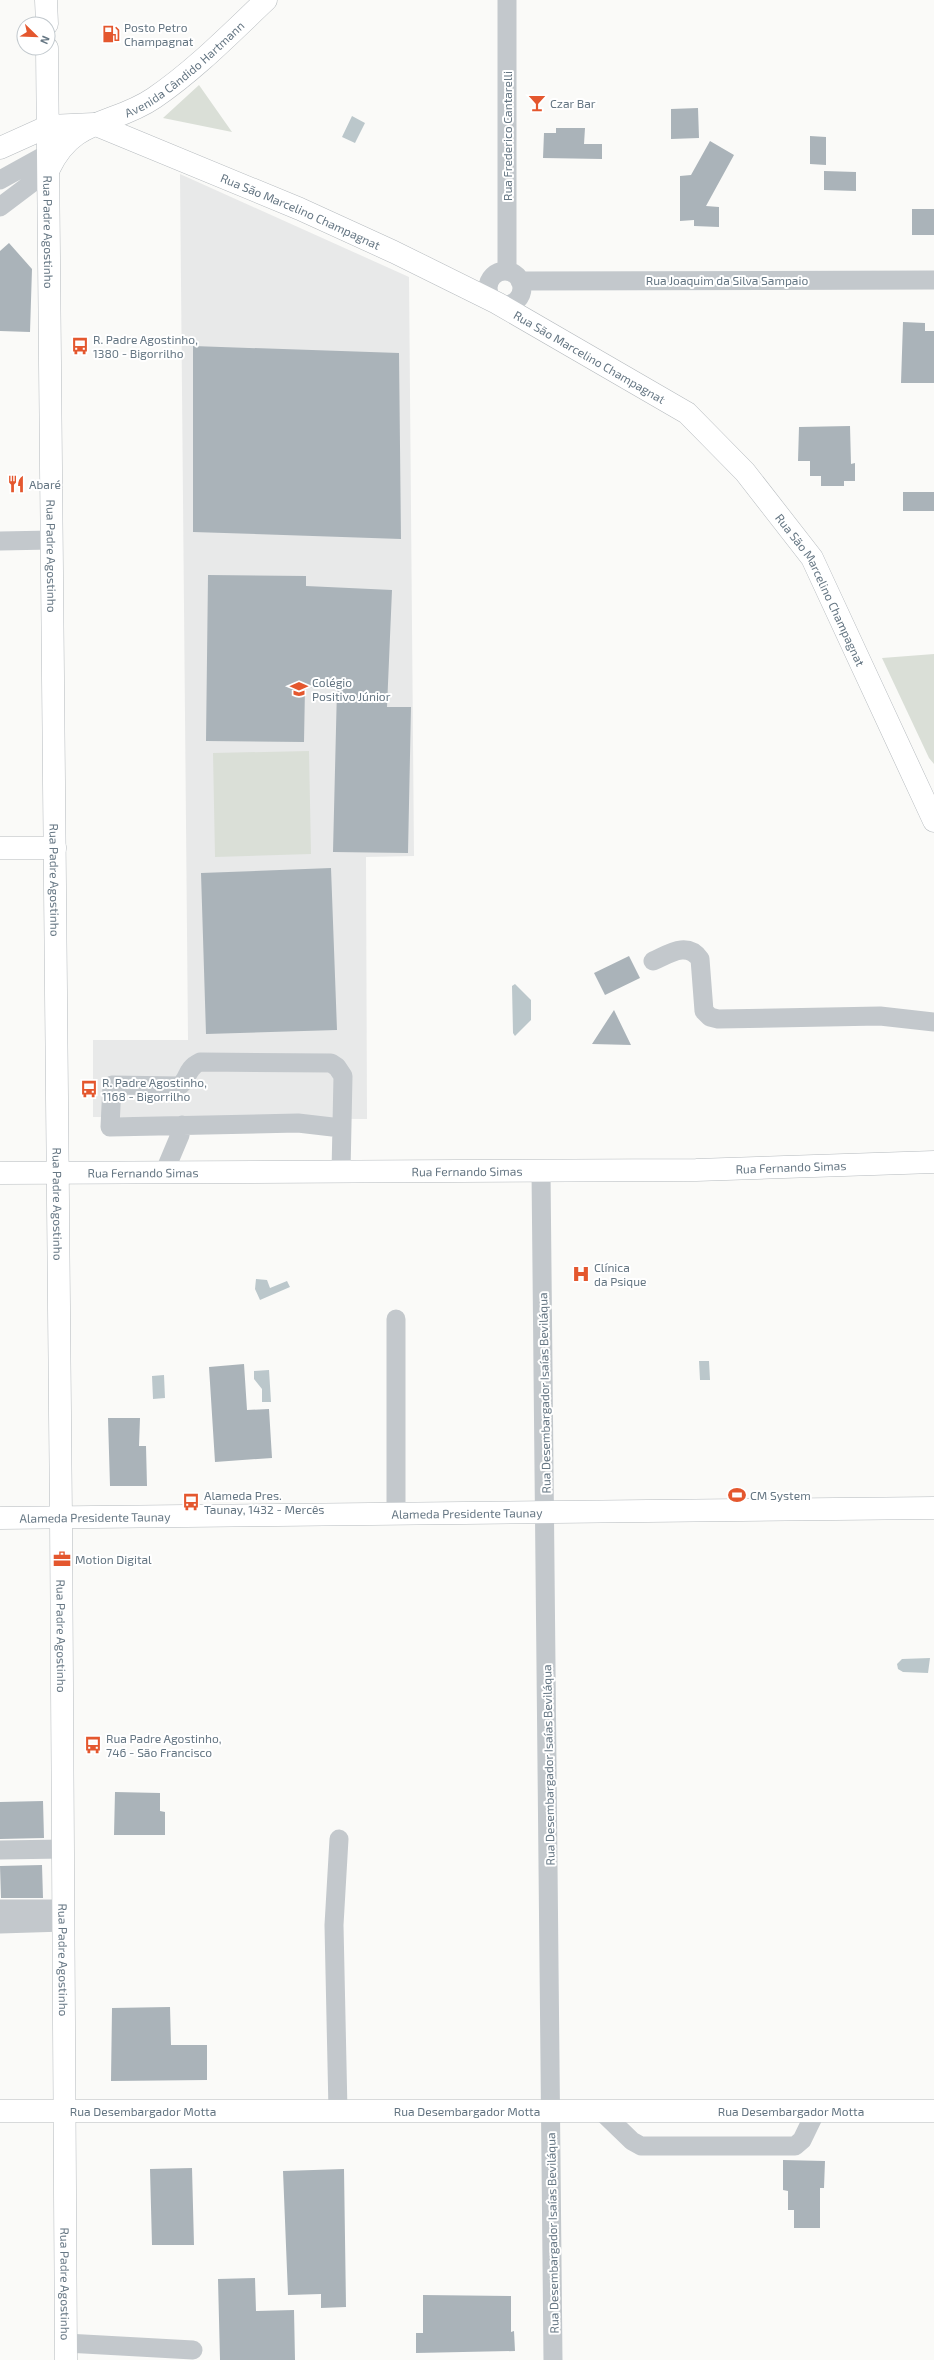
<svg xmlns="http://www.w3.org/2000/svg" width="934" height="2360" font-family="'Exo 2',sans-serif">
	<rect width="100%" height="100%" fill="#fafaf8"/>
	<path fill="#e8e9e9" d="M180 174 409 277 414 856 366 857 367 1119 93 1117V1040H188Z"/>
	<path fill="#dadfd7" d="M199 85 232 132 163 118Z
		M934 654V764L929 758 882 658Z
		M309 751 311 854 215 857 213 753Z"/>
	<path fill="#bbc7cb" d="M352 116 365 123 355 143 342 137Z
		M515 984 531 1000V1020L515 1036 513 1033 512 986Z
		M256 1279 267 1280 270 1288 287 1281 290 1287 260 1300 255 1289Z
		M699 1361H709L710 1380H700Z
		M269 1370 271 1402H262V1389L254 1379V1371Z
		M164 1375 165 1398 153 1399 152 1376Z
		M930 1658 928 1673 903 1672 898 1669 897 1664 902 1659Z"/>
	<path fill="#aab3b9" d="M698 108 699 138 671 139V109Z
		M556 128H585L584 144H602V159L543 158 544 133H556Z
		M810 136 826 137V165L810 164Z
		M710 141 734 155 706 206 719 207V227L694 226V220L680 221V176L691 175Z
		M824 171 856 172V191L824 190Z
		M912 209H934V235H912Z
		M9 243 32 269 30 332 0 331V251Z
		M903 322 925 323V331H934V383H901Z
		M193 346 399 353 401 539 193 532Z
		M850 426 851 464 855 463V481H844V486H821V476H810V461H798L799 427Z
		M903 492H934V511H903Z
		M208 575 306 576V586L392 590 387 707H411L408 853 333 852 337 688 305 687 304 742 206 741Z
		M331 868 337 1030 206 1034 201 873Z
		M629 956 640 978 605 995 594 973Z
		M614 1010 631 1045 592 1044Z
		M244 1364 247 1410 269 1409 272 1458 215 1462 209 1367Z
		M108 1418H140L139 1446H146L147 1486H110Z
		M115 1792 160 1793V1811L165 1812V1835H114Z
		M43 1801 44 1838 0 1839V1802Z
		M42 1865 43 1898H1L0 1866Z
		M170 2007 171 2045H207V2080L111 2081 112 2008Z
		M783 2160 825 2161 824 2188H820V2228H794V2210H788V2191L783 2190Z
		M192 2168 194 2245H152L150 2169Z
		M344 2169 346 2307 321 2308V2294L288 2295 283 2171Z
		M255 2278 256 2311 294 2310 295 2360H220L218 2279Z
		M423 2295 511 2296V2332L514 2331 515 2351 416 2353V2333H423Z"/>
	<g fill="none" stroke-linecap="round" stroke-linejoin="round">
		<g stroke="#b5babe" stroke-width="23">
			<g id="major">
				<path d="M46 0 47 24"/>
				<path id="s1" d="M47 48 61 1517 66 2360"/>
				<path id="s2" d="M0 148 49 126 94 124 300 209 394 252 497 303 687 413 745 472 812 558 934 821"/>
				<path id="s3" d="M49 169C73 117 113 126 154 98 195 70 230 34 266 0"/>
				<path d="M0 848H55"/>
				<path id="s4" d="M0 1173 696 1170 934 1162"/>
				<path id="s5" d="M0 1518 934 1508"/>
				<path id="s6" d="M0 2111H934"/>
			</g>
		</g>
		<path stroke="#c3c8cc" stroke-width="19" d="M0 180 49 153
			M0 207 49 170
			M507 271V0
			M488 288a17 17 0 1 1 34 0a17 17 0 1 1-34 0Z
			M520 281 934 280
			M0 541 52 540
			M653 961C669 954 687 941 700 959L704 1011 710 1017 718 1019 880 1016 934 1022
			M541 1171 553 2360
			M341 1172 343 1076 337 1067 331 1063 200 1062C185 1069 189 1080 179 1086L112 1085 110 1127 298 1123 341 1128
			M164 1173 180 1135 182 1125
			M396 1513V1319
			M0 1850 63 1849
			M0 1909H64
			M0 1924 64 1922
			M338 2111 334 1925 339 1839
			M601 2111 632 2141 641 2146H795L802 2140 816 2111
			M66 2343 193 2350"/>
		<use href="#major" stroke="#fff" stroke-width="22"/>
	</g>
	<defs>
		<g id="fuel-bare" transform="scale(1.38)"><path d="M-5.5-6h7V0h2V4h1.3V-2.5L3-4.5l.8-.8L6-3V5H2.5V1h-1V6h-7ZM-4.2-4.7v3.2H.2V-4.7Z" fill="#e4572e" stroke="#fff" stroke-width="2.5" paint-order="stroke"/></g>
		<g id="bar-bare" transform="scale(1.38)"><path d="M-6-5H6L.8 .8V4.5H3.5V6h-7V4.5H-.8V.8Z" fill="#e4572e" stroke="#fff" stroke-width="2.5" paint-order="stroke"/></g>
		<g id="bus-bare" transform="scale(1.38)"><path d="M-5-6H5V4H4V6H2V4H-2V6H-4V4H-5ZM-3.5-4V0h7V-4ZM-3.5 1.2v1.5H-2V1.2ZM2 1.2v1.5H3.5V1.2Z" fill="#e4572e" stroke="#fff" stroke-width="2.5" paint-order="stroke"/></g>
		<g id="restaurant-bare" transform="scale(1.38)"><path d="M-5-6h1v4h1v-4h1v4h1v-4h1v5L-1.5 .5V6h-2V.5L-5-1ZM5-6V6H3V1.5H1.5Q1.5-4 5-6Z" fill="#e4572e" stroke="#fff" stroke-width="2.5" paint-order="stroke"/></g>
		<g id="school-bare" transform="scale(1.38)"><path d="M0-5L7-2L0 1L-7-2ZM-4 1L0 2.5L4 1V4Q0 6-4 4Z" fill="#e4572e" stroke="#fff" stroke-width="2.5" paint-order="stroke"/></g>
		<g id="hospital-bare" transform="scale(1.38)"><path d="M-5-5h3v3.5h4V-5h3V5h-3V1.5h-4V5h-3Z" fill="#e4572e" stroke="#fff" stroke-width="2.5" paint-order="stroke"/></g>
		<g id="stadium-bare" transform="scale(1.38)"><path d="M0-5a6.5 5 0 1 0 0 10a6.5 5 0 1 0 0-10ZM-3.5-1.8h7v3.6h-7Z" fill="#e4572e" stroke="#fff" stroke-width="2.5" paint-order="stroke"/></g>
		<g id="office-bare" transform="scale(1.38)"><path d="M-6-3h4V-5.5h4V-3h4V5H-6ZM-1-4.5V-3h2v-1.5ZM-6 0V1H6V0Z" fill="#e4572e" stroke="#fff" stroke-width="2.5" paint-order="stroke"/></g>
	</defs>
	<g fill-rule="evenodd">
		<use href="#fuel-bare" x="111" y="34"/>
		<use href="#bar-bare" x="537" y="103"/>
		<use href="#bus-bare" x="80" y="346"/>
		<use href="#restaurant-bare" x="16" y="484"/>
		<use href="#school-bare" x="299" y="689"/>
		<use href="#bus-bare" x="89" y="1089"/>
		<use href="#hospital-bare" x="581" y="1274"/>
		<use href="#stadium-bare" x="737" y="1495"/>
		<use href="#bus-bare" x="191" y="1502"/>
		<use href="#office-bare" x="62" y="1559"/>
		<use href="#bus-bare" x="93" y="1745"/>
	</g>
	<g text-anchor="middle" dominant-baseline="central" stroke-width="4" stroke-linejoin="round" paint-order="stroke">
		<g font-size="12" fill="#657683" stroke="#fff" text-anchor="start">
			<text x="124" y="27">Posto Petro<tspan x="124" dy="14">Champagnat</tspan></text>
			<text x="550" y="103">Czar Bar</text>
			<text x="93" y="339">R. Padre Agostinho,<tspan x="93" dy="14">1380 - Bigorrilho</tspan></text>
			<text x="29" y="484">Abaré</text>
			<text x="312" y="682">Colégio<tspan x="312" dy="14">Positivo Júnior</tspan></text>
			<text x="102" y="1082">R. Padre Agostinho,<tspan x="102" dy="14">1168 - Bigorrilho</tspan></text>
			<text x="594" y="1267">Clínica<tspan x="594" dy="14">da Psique</tspan></text>
			<text x="204" y="1495">Alameda Pres.<tspan x="204" dy="14">Taunay, 1432 - Mercês</tspan></text>
			<text x="750" y="1495">CM System</text>
			<text x="75" y="1559">Motion Digital</text>
			<text x="106" y="1738">Rua Padre Agostinho,<tspan x="106" dy="14">746 - São Francisco</tspan></text>
		</g>
		<g font-size="12" fill="#657683" stroke="#fff">
			<text stroke="none"><textPath href="#s3" startOffset="172">Avenida Cândido Hartmann</textPath></text>
			<text transform="translate(507 136) rotate(-90)">Rua Frederico Cantarelli</text>
			<text stroke="none"><textPath href="#s2" startOffset="323">Rua São Marcelino Champagnat</textPath></text>
			<text stroke="none"><textPath href="#s1" startOffset="184">Rua Padre Agostinho</textPath></text>
			<text x="727" y="280">Rua Joaquim da Silva Sampaio</text>
			<text stroke="none"><textPath href="#s2" startOffset="647">Rua São Marcelino Champagnat</textPath></text>
			<text stroke="none"><textPath href="#s1" startOffset="508">Rua Padre Agostinho</textPath></text>
			<text stroke="none"><textPath href="#s2" startOffset="983">Rua São Marcelino Champagnat</textPath></text>
			<text stroke="none"><textPath href="#s1" startOffset="832">Rua Padre Agostinho</textPath></text>
			<text stroke="none"><textPath href="#s4" startOffset="791">Rua Fernando Simas</textPath></text>
			<text stroke="none"><textPath href="#s4" startOffset="467">Rua Fernando Simas</textPath></text>
			<text stroke="none"><textPath href="#s4" startOffset="143">Rua Fernando Simas</textPath></text>
			<text stroke="none"><textPath href="#s1" startOffset="1156">Rua Padre Agostinho</textPath></text>
			<text transform="translate(544 1393) rotate(-91)">Rua Desembargador Isaías Beviláqua</text>
			<text stroke="none"><textPath href="#s5" startOffset="467">Alameda Presidente Taunay</textPath></text>
			<text stroke="none"><textPath href="#s5" startOffset="95">Alameda Presidente Taunay</textPath></text>
			<text stroke="none"><textPath href="#s1" startOffset="1588">Rua Padre Agostinho</textPath></text>
			<text transform="translate(548 1765) rotate(-91)">Rua Desembargador Isaías Beviláqua</text>
			<text stroke="none"><textPath href="#s1" startOffset="1912">Rua Padre Agostinho</textPath></text>
			<text stroke="none"><textPath href="#s6" startOffset="143">Rua Desembargador Motta</textPath></text>
			<text stroke="none"><textPath href="#s6" startOffset="467">Rua Desembargador Motta</textPath></text>
			<text stroke="none"><textPath href="#s6" startOffset="791">Rua Desembargador Motta</textPath></text>
			<text transform="translate(552 2233) rotate(-91)">Rua Desembargador Isaías Beviláqua</text>
			<text stroke="none"><textPath href="#s1" startOffset="2236">Rua Padre Agostinho</textPath></text>
		</g>
	</g>
	<g transform="translate(36 36) rotate(113)"><circle r="19" fill="#ffffff" stroke="#c1c8cd"/>
	<path d="M0-3L7 15L0 10L-7 15Z" fill="#e4572e"/>
	<text y="-6" font-size="11" font-weight="bold" text-anchor="middle" fill="#657683">N</text>
	</g>
</svg>
